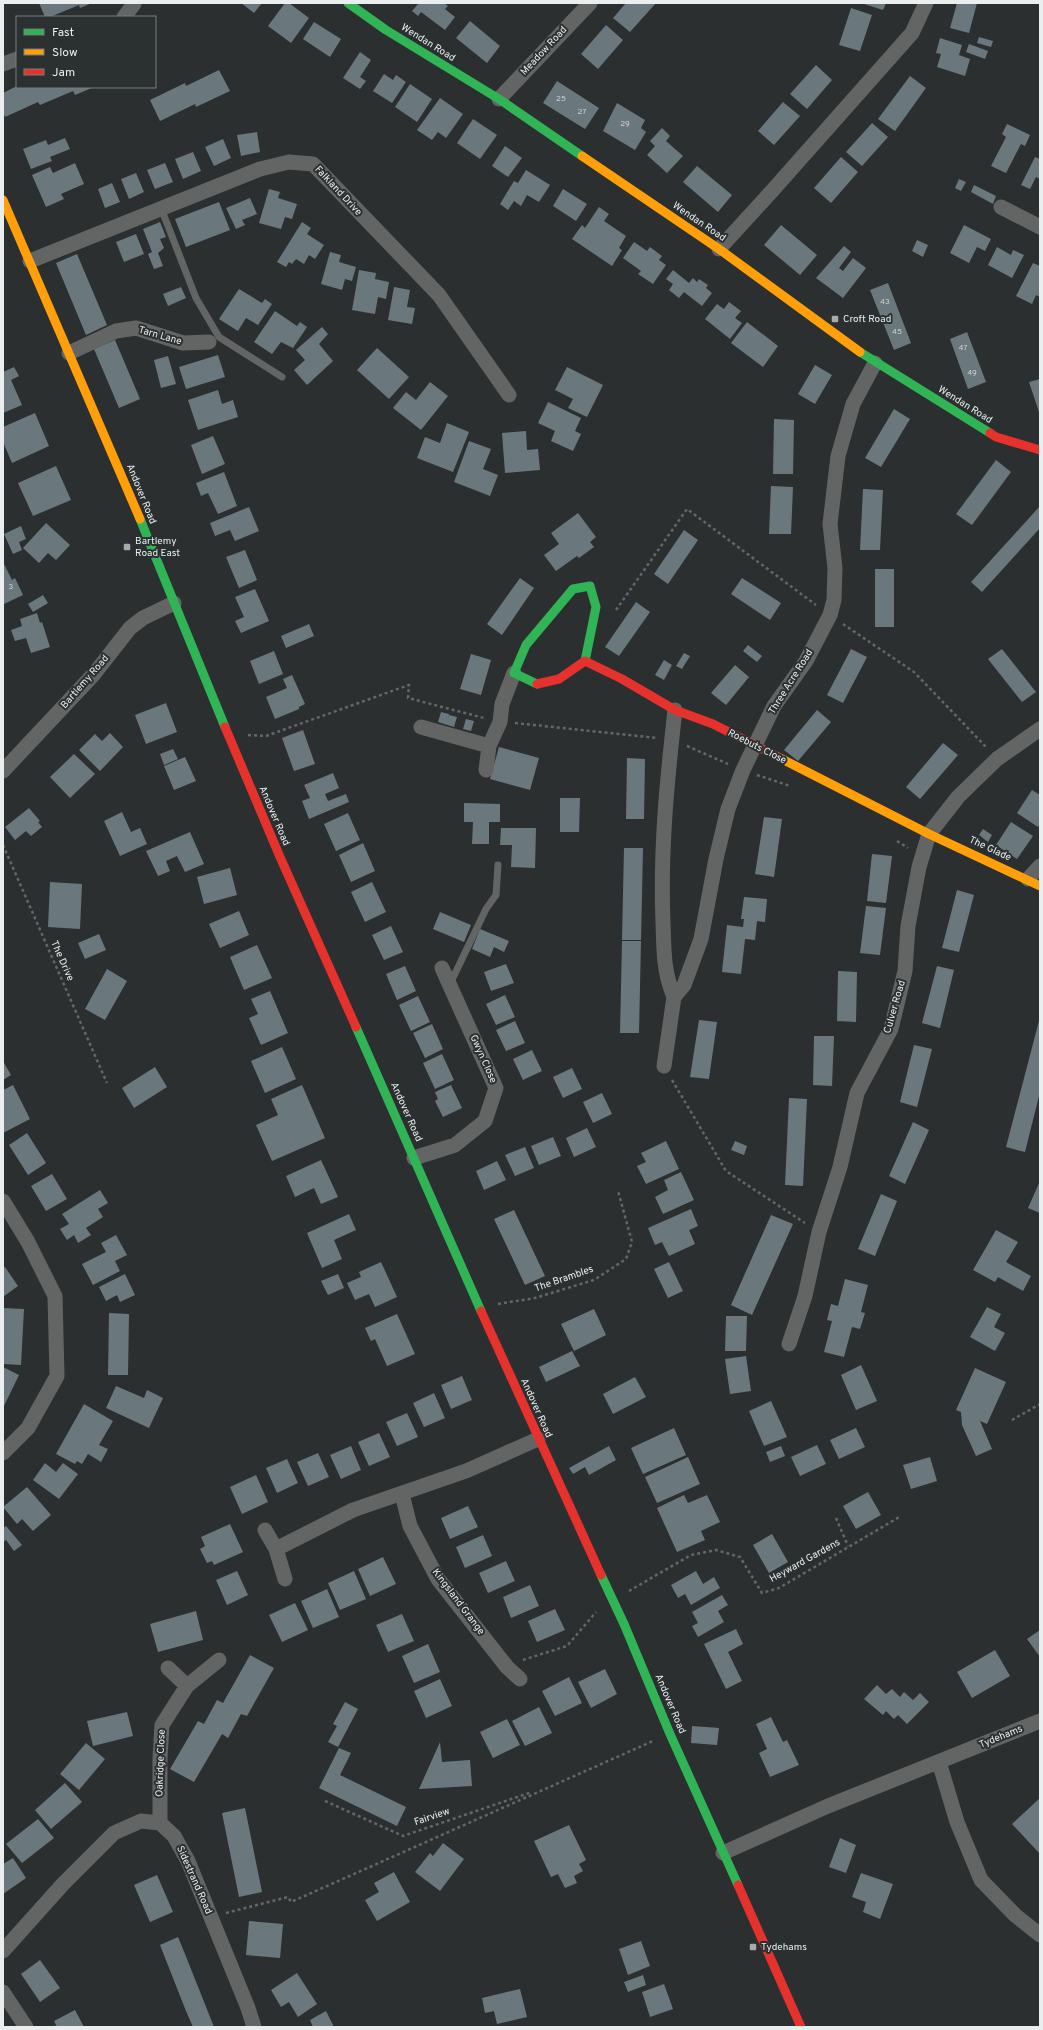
<svg xmlns="http://www.w3.org/2000/svg" width="1043" height="2030" font-family="Overpass,sans-serif">
	<rect width="100%" height="100%" fill="#2c2f30"/>
	<path fill="#6a787e" d="M39 3H92L80 8 79 5 50 17H45Z
		M241 3H262L254 13Z
		M285 3H289L309 18 291 43 268 26Z
		M419 3H444L448 6 445 9 455 17 445 30 421 12 418 16 412 11Z
		M626 3H656L630 32 613 18Z
		M861 3H886L883 10Z
		M957 3H977L969 33 950 28Z
		M851 8 872 15 860 51 839 45Z
		M470 21 500 46 487 63 456 38Z
		M314 22 341 39 330 57 303 39Z
		M606 25 623 40 598 69 581 54Z
		M979 37 993 41 991 47 977 43Z
		M940 38 962 45 959 55 970 59 965 76 937 67 941 54 936 53Z
		M969 44 988 51 985 59 966 52Z
		M360 52 371 60 360 77 366 81 360 89 343 78Z
		M816 65 832 80 807 109 790 94Z
		M219 70 230 91 196 107 195 104 160 121 150 100 185 83 186 86Z
		M384 74 393 80 396 75 406 82 392 103 373 91Z
		M910 76 926 88 895 131 878 119Z
		M557 81 599 108 585 129 543 103Z
		M410 84 432 99 417 122 395 107Z
		M17 86V87H94L75 95 73 91 40 105 38 102 5 117 3 112V93Z
		M440 98 463 114 446 138 438 132 432 140 417 130Z
		M783 102 800 116 774 145 758 131Z
		M617 103 645 120 641 128 646 132 635 150 603 131Z
		M473 119 497 135 480 159 457 143Z
		M872 123 888 137 862 166 846 152Z
		M1007 124 1030 135 1025 146 1021 144 1006 173 991 166 1006 137 1002 134Z
		M662 128 670 136 666 141 683 156 667 173 647 155 655 146 650 141Z
		M257 132 260 152 241 156 237 135Z
		M65 138 70 149 50 157 52 161 31 169 23 149 46 140 48 145Z
		M223 139 231 158 214 166 205 147Z
		M505 146 522 158 508 177 492 166Z
		M193 152 201 171 183 179 175 159Z
		M841 157 858 172 831 203 814 188Z
		M1035 157 1040 159V179L1036 177 1030 189 1021 185Z
		M75 163 84 184 61 194 64 199 46 207 32 175 50 167 53 173Z
		M165 163 173 182 155 189 147 170Z
		M697 166 732 195 718 212 683 182Z
		M526 170 550 185 539 202 527 195 521 206 514 201 508 210 500 204 514 181 518 183Z
		M136 173 144 192 129 199 121 179Z
		M959 179 966 182 961 191 955 188Z
		M112 183 120 202 105 208 98 189Z
		M974 185 996 196 993 204 971 192Z
		M269 189 280 192 278 198 297 204 292 219 285 217 281 229 259 223Z
		M563 189 587 204 576 221 553 206Z
		M250 198 257 214 242 220 245 225 236 229 226 208Z
		M219 202 230 230 186 247 175 219Z
		M599 207 609 214 604 221 626 236 619 248 622 250 612 266 572 239 582 225 585 228Z
		M160 222 166 237 160 239 164 248 158 253 163 266 154 269 148 254 152 252 143 229Z
		M302 222 311 228 307 234 324 245 315 259 309 255 304 264 296 259 292 264 289 262 286 267 277 262Z
		M781 225 817 255 800 275 764 245Z
		M964 225 991 239 985 251 977 247 969 263 950 253Z
		M136 234 144 254 124 262 116 242Z
		M917 240 928 245 923 257 912 251Z
		M634 242 647 251 650 247 662 256 659 260 666 265 653 284 638 274 641 271 623 258Z
		M844 246 851 252 839 268 843 271 853 258 866 268 843 298 816 278Z
		M997 247 1011 255 1013 250 1024 255 1012 278 988 265Z
		M330 252 341 255 339 262 356 267 352 281 345 279 342 290 321 284Z
		M77 254 107 325 86 335 56 263Z
		M1033 263 1040 266V297L1036 295 1032 304 1016 296Z
		M359 270 376 273 375 279 389 282 386 299 378 297 375 314 352 310Z
		M673 270 689 283 693 278 697 282 699 279 708 285 706 288 712 293 702 306 684 292 679 298 669 290 673 284 666 279Z
		M888 283 911 343 894 350 870 290Z
		M181 287 186 298 168 306 163 294Z
		M394 287 410 290 407 307 415 308 412 324 388 320Z
		M239 289 262 303 265 299 272 304 258 325 246 318 238 331 219 319Z
		M729 302 741 311 735 318 742 323 730 339 705 319 717 304 724 309Z
		M275 311 297 326 300 322 307 327 293 348 281 342 272 354 254 342Z
		M747 322 778 346 763 367 731 343Z
		M322 327 328 334 319 344 333 361 307 385 294 370 305 360 296 350Z
		M967 332 986 382 968 389 950 339Z
		M115 340 140 399 119 408 94 349Z
		M377 348 409 377 389 399 357 370Z
		M218 355 225 377 186 389 179 367Z
		M168 356 176 384 161 388 154 360Z
		M815 365 832 375 815 404 798 394Z
		M14 367 19 376 11 380 22 405 3 413V372Z
		M567 367 603 385 587 417 568 408 573 399 555 390Z
		M1040 379V415L1029 382Z
		M430 382 448 396 421 430 393 408 406 392 416 400Z
		M218 390 222 404 233 400 238 417 198 430 188 400Z
		M548 402 581 418 575 431 581 434 573 451 551 441 555 431 538 423Z
		M894 409 910 419 881 467 865 458Z
		M35 413 49 446 12 463 3 442V427Z
		M774 419 794 420 793 474H773Z
		M447 423 469 432 453 472 417 458 425 437 440 443Z
		M526 431 527 450 538 449 540 470 505 473 502 433Z
		M213 436 225 464 202 474 191 445Z
		M469 441 491 449 483 469 498 475 490 496 454 482Z
		M996 460 1011 472 972 525 956 514Z
		M56 466 71 500 33 516 18 483Z
		M224 472 237 506 218 514 208 493 201 496 196 483Z
		M771 486 793 487 791 534H769Z
		M863 489 883 490 880 550H860Z
		M1040 506V528L982 592 971 582Z
		M249 507 259 531 235 541 230 530 215 536 210 523Z
		M578 513 596 537 590 542 594 547 579 558 577 556 556 571 544 555 559 544 551 533Z
		M46 523 70 545 56 560 48 553 39 563 23 548Z
		M21 526 26 539 19 542 22 550 13 554 4 534Z
		M684 530 698 540 668 584 654 574Z
		M245 550 257 580 239 588 226 557Z
		M3 562 12 580 15 578 23 595 4 604Z
		M875 569H894V627H875Z
		M520 578 534 588 502 635 487 624Z
		M742 578 781 603 770 620 731 594Z
		M255 589 269 621 241 633 235 621 244 617 235 597Z
		M43 595 48 603 33 612 28 604Z
		M636 602 650 612 619 656 605 647Z
		M37 613 40 623 42 622 50 647 31 653 26 638 15 641 11 630 22 626 20 619Z
		M309 624 314 636 286 648 281 636Z
		M748 645 762 656 757 662 743 651Z
		M851 649 867 657 843 703 827 695Z
		M1002 649 1036 692 1022 702 988 659Z
		M274 651 283 674 259 684 250 661Z
		M684 653 690 656 682 669 676 666Z
		M471 654 491 660 481 695 460 689Z
		M664 660 672 665 664 680 655 675Z
		M735 665 749 677 726 705 711 693Z
		M292 675 305 704 299 707V709L275 719 266 697 287 688 283 679Z
		M166 703 177 732 146 744 135 715Z
		M817 710 831 722 798 761 784 750Z
		M441 712 449 714 448 719 449 715 457 717 454 727 438 722Z
		M466 719 474 721 471 731 463 729Z
		M303 730 315 764 294 771 282 738Z
		M110 733 123 747 100 771 79 750 95 734 102 741Z
		M943 743 958 755 920 799 906 787Z
		M499 747 539 758 530 790 490 779Z
		M173 749 178 759 164 765 160 754Z
		M74 754 95 774 70 798 50 777Z
		M185 757 196 781 174 790 164 766Z
		M627 758 645 759 644 819H626Z
		M333 773 339 788 325 794 328 801 346 794 349 802 309 819 302 801 310 798 304 785Z
		M1032 790 1040 795V824L1038 827 1017 813Z
		M560 798H580L579 832H560Z
		M464 803 500 804V822H489V844H472L473 822H464Z
		M29 808 40 821 38 822 42 827 31 836 26 831 15 840 5 827Z
		M122 812 131 832 140 828 147 844 120 856 104 821Z
		M348 813 360 840 336 851 324 824Z
		M764 817 782 819 774 877 755 874Z
		M1011 822 1033 836 1017 859 996 845Z
		M501 828H536L535 868 511 867 512 845H500Z
		M983 829 992 835 988 842 979 835Z
		M190 832 204 864 185 872 177 856 166 861 170 871 158 876 146 851Z
		M363 843 375 871 351 882 339 855Z
		M624 848H643L641 940H622Z
		M872 854 892 856 886 903 867 901Z
		M230 868 237 895 204 904 197 877Z
		M50 882 82 884 80 929 48 927Z
		M372 882 386 912 365 922 351 892Z
		M957 890 974 895 959 952 942 948Z
		M744 897 767 899 765 922 757 921 755 940 745 939 741 974 722 972 727 925 743 927 744 919H741Z
		M866 906 886 908 880 955 860 953Z
		M239 911 249 935 220 948 209 924Z
		M440 912 471 925 464 942 433 929Z
		M391 926 403 952 384 960 372 935Z
		M480 929 509 941 504 952 494 947 490 957 472 949Z
		M99 934 106 950 85 959 78 943Z
		M622 941H641L639 1033H620Z
		M257 945 272 978 244 990 230 957Z
		M506 964 514 983 491 991 484 972Z
		M405 966 416 991 397 1000 386 974Z
		M937 966 954 970 940 1028 922 1023Z
		M107 969 127 981 105 1020 85 1009Z
		M838 971 857 972 856 1022 837 1021Z
		M270 991 288 1033 261 1045 249 1018 258 1014 251 999Z
		M505 995 515 1017 496 1025 486 1004Z
		M418 996 430 1022 411 1031 399 1005Z
		M1040 1017V1092L1025 1152 1006 1147Z
		M699 1020 717 1022 709 1079 690 1077Z
		M515 1021 525 1043 506 1051 496 1030Z
		M432 1024 443 1049 425 1058 413 1033Z
		M814 1036H834L832 1086 813 1085Z
		M914 1045 932 1049 917 1107 900 1102Z
		M282 1047 296 1079 265 1093 251 1061Z
		M532 1050 542 1071 523 1080 513 1059Z
		M442 1054 454 1080 435 1089 423 1063Z
		M3 1061 11 1075 3 1080Z
		M155 1067 167 1087 134 1108 122 1088Z
		M572 1068 582 1089 563 1098 553 1077Z
		M13 1085 30 1119 3 1133V1090Z
		M302 1085 325 1138 272 1161 256 1125 278 1115 271 1099Z
		M451 1085 462 1108 443 1117 435 1101 438 1099 435 1092Z
		M602 1093 612 1114 593 1123 583 1102Z
		M789 1098 807 1099 803 1186 785 1185Z
		M913 1122 929 1130 905 1184 889 1176Z
		M587 1128 596 1147 574 1157 566 1138Z
		M27 1133 46 1163 28 1175 9 1145Z
		M553 1137 561 1156 539 1165 531 1146Z
		M666 1141 679 1169 646 1184 637 1166 646 1162 641 1153Z
		M735 1141 747 1146 744 1155 731 1150Z
		M525 1147 534 1168 515 1176 505 1155Z
		M321 1160 338 1197 321 1204 314 1188 295 1197 286 1176Z
		M497 1161 506 1180 484 1190 476 1171Z
		M681 1172 694 1200 663 1214 655 1197 668 1190 664 1180Z
		M52 1174 67 1199 46 1211 31 1186Z
		M1040 1181V1213L1028 1208Z
		M100 1190 108 1203 98 1209 103 1217 86 1228 91 1235 78 1243 74 1235 67 1240 60 1229 69 1224 62 1214Z
		M881 1194 897 1201 875 1256 858 1249Z
		M691 1209 698 1226 689 1230 695 1244 669 1256 662 1242 655 1245 648 1228Z
		M514 1210 545 1276 525 1285 494 1219Z
		M349 1214 356 1230 334 1240 342 1259 322 1268 307 1233Z
		M771 1215 793 1224 752 1315 731 1305Z
		M996 1230 1018 1242 1006 1262 1031 1276 1023 1291 998 1277 995 1282 973 1270Z
		M116 1235 127 1255 115 1261 120 1271 93 1285 82 1264 106 1252 101 1243Z
		M381 1262 397 1297 375 1307 369 1294 355 1300 347 1283 361 1277 359 1272Z
		M669 1262 683 1291 668 1298 654 1269Z
		M5 1267 18 1286 3 1297V1268Z
		M125 1274 135 1295 120 1302 117 1295 106 1301 99 1287Z
		M338 1274 344 1288 328 1295 321 1281Z
		M845 1279 868 1285 861 1312 865 1313 860 1329 852 1327 844 1357 824 1352 832 1321 827 1320 831 1304 838 1306Z
		M987 1307 1001 1314 994 1327 1005 1333 995 1351 970 1337Z
		M3 1308 24 1309 21 1365 3 1364Z
		M594 1309 606 1335 574 1351 561 1324Z
		M109 1313 129 1314 128 1375H108Z
		M397 1314 415 1354 387 1366 375 1339 371 1341 365 1328Z
		M726 1316H747L746 1351H725Z
		M572 1351 580 1366 546 1382 539 1367Z
		M746 1356 751 1391 730 1394 725 1359Z
		M861 1365 877 1401 856 1410 841 1375Z
		M3 1367 19 1375 4 1406 3 1405Z
		M975 1368 1006 1382 987 1424 980 1421 992 1449 976 1456 962 1425 961 1412 956 1410Z
		M462 1376 472 1400 451 1409 441 1385Z
		M635 1377 646 1397 613 1414 603 1394Z
		M116 1386 144 1398 147 1390 163 1398 149 1428 106 1408Z
		M434 1393 445 1418 424 1427 413 1403Z
		M771 1401 787 1437 764 1446 749 1411Z
		M84 1404 113 1421 99 1445 108 1449 101 1462 88 1454 82 1464 77 1461 75 1464 56 1454Z
		M407 1413 418 1437 397 1446 386 1422Z
		M674 1428 686 1455 643 1474 631 1448Z
		M856 1428 865 1447 839 1459 830 1440Z
		M379 1433 390 1457 369 1466 358 1442Z
		M817 1445 826 1464 800 1476 791 1457Z
		M351 1446 361 1470 341 1479 330 1455Z
		M609 1446 616 1460 589 1475 585 1467 573 1474 569 1468Z
		M781 1446 785 1456 770 1462 766 1452Z
		M318 1453 329 1477 308 1486 297 1462Z
		M688 1457 700 1484 657 1503 645 1477Z
		M930 1457 937 1481 911 1489 903 1465Z
		M287 1459 298 1483 277 1493 266 1468Z
		M45 1463 56 1472 63 1463 78 1474 59 1499 33 1480Z
		M256 1475 268 1502 242 1514 230 1487Z
		M27 1487 51 1515 33 1531 22 1519 17 1524 3 1507Z
		M868 1492 881 1515 856 1529 843 1506Z
		M684 1495 688 1503 707 1495 720 1522 701 1531 705 1540 677 1552 657 1508Z
		M468 1506 478 1527 450 1539 441 1518Z
		M230 1524 243 1552 214 1565 212 1561 207 1563 200 1549 205 1546 201 1537Z
		M6 1526 22 1545 14 1551 6 1540 3 1542V1528Z
		M772 1534 788 1562 769 1573 753 1545Z
		M483 1535 492 1556 465 1568 456 1547Z
		M383 1557 396 1584 370 1596 358 1569Z
		M506 1561 515 1581 488 1593 479 1573Z
		M237 1571 248 1595 227 1605 216 1580Z
		M354 1571 366 1599 340 1610 328 1583Z
		M696 1571 703 1584 714 1577 720 1588 691 1605 685 1594 678 1598 671 1585Z
		M530 1585 539 1606 511 1618 503 1597Z
		M327 1589 339 1617 313 1628 301 1601Z
		M722 1595 728 1605 718 1611 724 1622 698 1637 692 1626 698 1623 692 1612Z
		M295 1603 308 1630 282 1642 269 1615Z
		M555 1609 565 1630 537 1642 528 1621Z
		M196 1611 203 1640 158 1652 150 1624Z
		M402 1614 414 1641 388 1652 376 1625Z
		M736 1629 743 1644 728 1652 742 1681 726 1689 704 1644Z
		M1040 1630V1657L1027 1639Z
		M428 1644 440 1672 414 1683 402 1656Z
		M995 1650 1010 1676 972 1698 957 1672Z
		M250 1655 274 1668 247 1716 241 1714 228 1738 222 1734 194 1782 170 1769 198 1721 204 1724 217 1700 223 1703Z
		M605 1669 617 1694 591 1708 578 1682Z
		M569 1677 582 1703 555 1716 542 1691Z
		M440 1679 452 1706 426 1718 414 1691Z
		M877 1685 886 1694 892 1689 900 1697 904 1692 913 1700 920 1693 929 1702 907 1724 898 1715 894 1719 886 1711 883 1715 864 1699Z
		M345 1702 358 1709 338 1747 328 1742 337 1726 333 1724Z
		M539 1707 552 1733 525 1746 512 1721Z
		M127 1712 133 1736 93 1746 87 1721Z
		M771 1717 783 1742 787 1740 799 1765 770 1777 759 1753 767 1749 756 1724Z
		M507 1719 520 1745 493 1758 480 1732Z
		M692 1726 719 1728 717 1745 691 1743Z
		M440 1742 442 1762 470 1760 472 1786 419 1789Z
		M86 1743 105 1759 79 1790 60 1774Z
		M339 1748 351 1753 340 1775 406 1807 397 1826 319 1788Z
		M65 1783 82 1802 51 1829 35 1810Z
		M1040 1798V1854L1012 1824Z
		M245 1808 262 1892 239 1897 222 1813Z
		M38 1819 54 1838 22 1863 6 1844Z
		M569 1825 586 1860 579 1864 583 1871 574 1876 577 1883 565 1888 558 1874 551 1877 534 1841Z
		M840 1838 856 1845 846 1873 829 1867Z
		M443 1843 464 1859 440 1891 415 1872 430 1853 433 1856Z
		M13 1858 26 1878 3 1894V1864Z
		M394 1872 410 1902 377 1921 365 1900 379 1892 374 1883Z
		M861 1873 893 1884 880 1919 863 1912 866 1902 852 1897Z
		M157 1875 173 1912 150 1922 134 1885Z
		M249 1921 283 1924 280 1958 246 1955Z
		M178 1937 185 1954 214 2027H193L186 2011 160 1945Z
		M641 1941 650 1966 628 1975 619 1949Z
		M40 1960 60 1988 40 2002 21 1974Z
		M297 1973 317 2004 298 2017 289 2002 281 2007 271 1990Z
		M643 1975 646 1985 628 1992 624 1982Z
		M664 1984 673 2009 650 2017 642 1992Z
		M520 1989 527 2017 497 2024 494 2011 485 2013 482 1998Z
		M75 2010 84 2027H57L54 2021Z
		M326 2011 334 2027H313L310 2020Z"/>
	<g fill="none" stroke-linecap="round" stroke-linejoin="round">
		<path stroke="#656667" stroke-width="2.5" stroke-dasharray="3 3" stroke-linecap="butt" d="M616 610 687 509 816 605
			M843 624 914 672 987 748
			M515 723 657 738
			M248 735 266 736 409 685 408 698 484 718
			M687 746 728 764
			M757 775 790 786
			M897 841 908 848
			M3 845 107 1083
			M672 1080 726 1171 805 1223
			M498 1304 535 1298 594 1280 626 1259 632 1242 618 1191
			M1012 1420 1040 1404
			M836 1518 848 1546
			M629 1591 691 1555 716 1550 740 1557 762 1593 779 1588 901 1516
			M523 1660 567 1646 596 1612
			M325 1801 403 1836 532 1792
			M226 1913 288 1897 291 1902 653 1741"/>
		<path stroke="#636565" stroke-width="7" d="M161 208 196 298 219 337 282 377
			M450 984 486 909 496 895 498 865"/>
		<path stroke="#636565" stroke-width="15" d="M124 17 134 4
			M3 64 17 59
			M499 99 590 3
			M1001 207 1040 227
			M719 249 772 191 912 33 926 3
			M30 261 260 169 289 162 313 164 439 295 509 395
			M69 353 116 331 136 328 183 343 209 342
			M421 727 489 746 486 770
			M489 746 500 722 502 704 514 673
			M3 771 94 674 130 628 143 618 174 603
			M1028 879 1040 866
			M674 997C663 971 664 949 663 922 660 851 667 781 675 710
			M664 1066 674 997 684 985 701 939 716 859 728 809 743 770 774 706 806 661 830 615 834 600 835 568 830 524 838 456 853 404 875 363
			M414 1158 455 1145 485 1121 496 1088 442 968
			M3 1201 28 1242 55 1296 57 1376 28 1428 3 1453
			M789 1344 805 1296 819 1232 840 1167 857 1093 891 1029 905 971 908 926 919 867 929 834 958 797 997 759 1040 729
			M402 1494 410 1526 438 1579 507 1667 520 1679
			M265 1530 276 1549 285 1579
			M276 1549 353 1510 466 1471 538 1439
			M168 1668 187 1686
			M939 1762 957 1822 981 1880 1015 1915 1040 1935
			M160 1823V1758L162 1725 187 1686 219 1660
			M723 1853 828 1806 1040 1721
			M3 1951 63 1884 114 1833 141 1821 160 1823 174 1836 188 1861 248 2008 254 2027
			M3 1992 26 2027"/>
		<path stroke="#30b455" stroke-width="9" d="M348 3 386 30 499 99 582 156
			M860 352 990 433
			M140 519 225 727
			M537 684 514 673 526 645 573 589 590 586 596 607 585 661
			M356 1027 481 1311
			M601 1575 624 1624 670 1734 738 1885"/>
		<path stroke="#ff9f0a" stroke-width="9" d="M582 156 719 249 860 352
			M3 200 140 519
			M778 757 929 834 1040 886"/>
		<path stroke="#e5322d" stroke-width="9" d="M990 433 996 437 1040 450
			M537 684 559 679 585 661 622 679 675 710 713 724 778 757
			M225 727 280 857 356 1027
			M481 1311 601 1575
			M738 1885 801 2027"/>
	</g>
	<g fill="#a8abac" stroke="#2b3031" stroke-width="1.5">
		<rect x="831" y="315" width="8" height="8" rx="2"/>
		<rect x="123" y="543" width="8" height="8" rx="2"/>
		<rect x="749" y="1943" width="8" height="8" rx="2"/>
	</g>
	<g text-anchor="middle" dominant-baseline="central" stroke-width="4" stroke-linejoin="round" paint-order="stroke">
		<g font-size="8" fill="#cbd0d3">
			<text x="561" y="99">25</text>
			<text x="582" y="112">27</text>
			<text x="625" y="124">29</text>
			<text x="885" y="302">43</text>
			<text x="897" y="332">45</text>
			<text x="963" y="348">47</text>
			<text x="972" y="373">49</text>
			<text x="11" y="587">3</text>
		</g>
		<g font-size="10" fill="#ebeeef" stroke="#2b3031">
			<text transform="translate(428 43) rotate(32)">Wendan Road</text>
			<text transform="translate(544 51) rotate(-47)">Meadow Road</text>
			<text transform="translate(338 191) rotate(47)">Falkland Drive</text>
			<text transform="translate(699 222) rotate(34)">Wendan Road</text>
			<text transform="translate(160 336) rotate(16)">Tarn Lane</text>
			<text transform="translate(965 405) rotate(32)">Wendan Road</text>
			<text transform="translate(141 494) rotate(68)">Andover Road</text>
			<text transform="translate(85 682) rotate(-49)">Bartlemy Road</text>
			<text transform="translate(791 682) rotate(-58)">Three Acre Road</text>
			<text transform="translate(757 747) rotate(27)">Roebuts Close</text>
			<text transform="translate(274 816) rotate(67)">Andover Road</text>
			<text transform="translate(990 849) rotate(25)">The Glade</text>
			<text transform="translate(62 961) rotate(66)">The Drive</text>
			<text transform="translate(895 1007) rotate(-74)">Culver Road</text>
			<text transform="translate(483 1059) rotate(66)">Gwyn Close</text>
			<text transform="translate(406 1112) rotate(66)">Andover Road</text>
			<text transform="translate(564 1279) rotate(-19)">The Brambles</text>
			<text transform="translate(536 1408) rotate(66)">Andover Road</text>
			<text transform="translate(805 1561) rotate(-29)">Heyward Gardens</text>
			<text transform="translate(458 1602) rotate(53)">Kingsland Grange</text>
			<text transform="translate(670 1704) rotate(67)">Andover Road</text>
			<text transform="translate(1001 1737) rotate(-22)">Tydehams</text>
			<text transform="translate(161 1763) rotate(-88)">Oakridge Close</text>
			<text transform="translate(432 1817) rotate(-19)">Fairview</text>
			<text transform="translate(194 1880) rotate(66)">Sidestrand Road</text>
		</g>
		<g font-size="10" fill="#ebeeef" stroke="#2b3031" text-anchor="start">
			<text x="843" y="319">Croft Road</text>
			<text x="135" y="541">Bartlemy<tspan x="135" dy="12">Road East</tspan></text>
			<text x="761" y="1947">Tydehams</text>
		</g>
	</g>
	<rect width="1043" height="2030" fill="none" stroke="#ebeeef" stroke-width="8"/>
	<rect x="16" y="16" width="140" height="72" fill="#2b3031" stroke="#787c7d"/>
	<rect x="24" y="29" width="20" height="6" fill="#30b455" stroke="#787c7d"/>
	<text x="52" y="36" font-size="12" fill="#ebeeef">Fast</text>
	<rect x="24" y="49" width="20" height="6" fill="#ff9f0a" stroke="#787c7d"/>
	<text x="52" y="56" font-size="12" fill="#ebeeef">Slow</text>
	<rect x="24" y="69" width="20" height="6" fill="#e5322d" stroke="#787c7d"/>
	<text x="52" y="76" font-size="12" fill="#ebeeef">Jam</text>
</svg>
